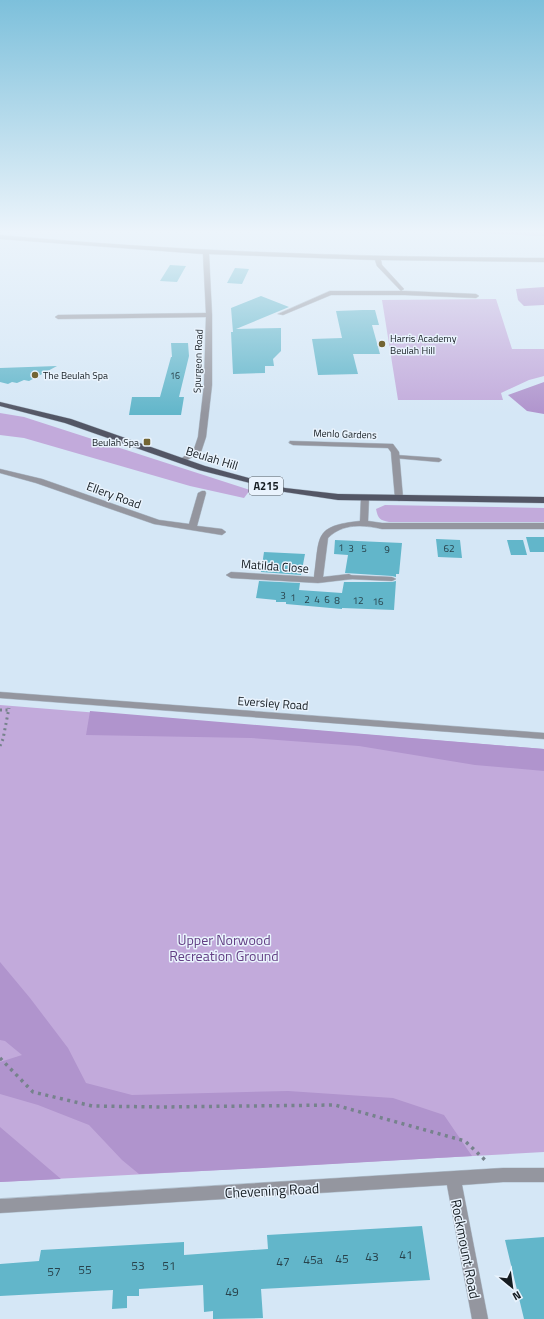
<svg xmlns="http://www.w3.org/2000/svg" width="544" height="1319" font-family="'Titillium Web',sans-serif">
	<rect width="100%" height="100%" fill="#d5e7f6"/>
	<path fill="#c2aadb" d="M397 230H544V236Z
		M496 299 512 349H544V376L529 380 501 393 503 400H398L382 300Z
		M0 413 24 417 250 490 244 498 190 486 24 438 0 435Z
		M385 505 544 508V522H389C380 520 378 519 376 509Z
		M0 705 544 749V1152L0 1182Z"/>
	<path fill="#b094cd" d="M544 287V305L524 306 518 300 516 289Z
		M544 382V414L527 411 508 395Z
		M90 711 544 749V771L475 765 359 746 251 738 86 735Z
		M0 962 30 998 68 1048 86 1083 132 1095 288 1091 393 1098 444 1115 472 1156 243 1169 139 1174 122 1160 89 1125 38 1105 0 1094V1062L22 1055 5 1041 0 1040Z
		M0 1127 61 1179 0 1182Z"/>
	<path fill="#62b6ca" d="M170 265 186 266 177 282 160 281Z
		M235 268 249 269 242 284 227 283Z
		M261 296 289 307 236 329 281 328V351L273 359 274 366H265V373L233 374 231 332H233L231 308Z
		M363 310H375L379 325H372L380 354H353L358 374 318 375 312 339 342 338 336 311Z
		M171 343H188L189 356 179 397H184L181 415H129L132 397H160L171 357H172Z
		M57 366 29 381 24 380 17 383 12 382 8 384 0 382V368Z
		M526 537H544V552H530Z
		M436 539 460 540 462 558 438 557Z
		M335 540 402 543 399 574H396V577L392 576 345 573 348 555 334 554Z
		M507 540H523L527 555H511Z
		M264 552 305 554 301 575 261 572Z
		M259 581 300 583 299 590 342 593 344 582H392L396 581 394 610 342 608V609L286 604V602H276V600L256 598Z
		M422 1226 430 1280 261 1289 263 1318 213 1319V1311L204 1312 203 1285 139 1289V1296H127V1308L112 1309 113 1290 0 1296V1264L39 1261 41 1250 184 1242V1255L268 1249 267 1235Z
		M544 1237V1319H524L505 1240Z"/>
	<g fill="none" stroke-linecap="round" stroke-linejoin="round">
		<g stroke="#b2c2d0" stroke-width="1">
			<path id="service" d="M330 291H405L476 294 479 296 476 298 405 295H331L283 315 278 314Z
				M396 455 439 458 442 460 439 462 394 458 393 457Z
				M346 575 392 577 396 579 392 581 349 579H346L345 577Z"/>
		</g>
		<g stroke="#b2c2d0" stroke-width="1">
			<path id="minor" d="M0 235C181 252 362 257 544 258V262L381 260 382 265 404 289 401 291 377 266 375 260 209 254 212 315V385L206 437 201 452 182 463 178 461 194 449 198 437 204 385 206 317 58 319 55 317 58 315 206 313 203 254 0 239Z
				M290 441 393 444 399 452 403 498 399 501 395 498 391 452 388 448 293 445 289 443Z
				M0 469 42 479 159 520 189 524 198 493 202 491H205L206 493 197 526 222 529 226 532 222 535 154 524 36 483 0 473Z
				M365 495 369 498 368 521 382 523H544V529H382C363 525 343 523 328 538L323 577 349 574 354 577 352 579 318 583 231 578 226 575 231 572 314 577C320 536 313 526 360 521L361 498Z
				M0 692 544 733V739L0 698Z
				M503 1168H544V1182H503L462 1185 488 1319H472L447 1185 0 1213V1199Z"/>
		</g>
		<g stroke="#b2c2d0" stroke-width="1">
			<path id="primary" d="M0 402 71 419 205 466 285 488 338 494 544 497V503L338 500 285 492 199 470 65 423 0 406Z"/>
		</g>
		<path stroke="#76828c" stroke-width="3" stroke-dasharray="2 3.5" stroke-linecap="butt" d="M0 710H8
			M0 746 3 739 9 708"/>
		<path stroke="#76828c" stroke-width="3.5" stroke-dasharray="3 4.5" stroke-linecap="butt" d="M0 1058 33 1092 92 1106 161 1107 335 1105 465 1141 485 1160"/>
		<use href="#service" fill="#94969f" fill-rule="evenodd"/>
		<use href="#minor" fill="#94969f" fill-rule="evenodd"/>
		<use href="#primary" fill="#535665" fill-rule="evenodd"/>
	</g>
	<linearGradient id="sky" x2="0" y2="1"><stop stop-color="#7dc0db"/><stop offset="0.56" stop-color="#ecf4fb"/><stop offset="1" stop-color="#ecf4fb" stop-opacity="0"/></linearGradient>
	<rect width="544" height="414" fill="url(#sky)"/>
	<g fill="#736533" stroke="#e9f3fd" stroke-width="1.5">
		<circle cx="382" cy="344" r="4"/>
		<circle cx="35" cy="375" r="4"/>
		<rect x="143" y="438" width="8" height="8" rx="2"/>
	</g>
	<g text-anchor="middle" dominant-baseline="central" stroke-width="3" stroke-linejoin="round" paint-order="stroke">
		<g font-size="9" fill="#28424b">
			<text x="175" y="375">16</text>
		</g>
		<g font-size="10" fill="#151c21" stroke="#e9f3fd" text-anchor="start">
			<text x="390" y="338">Harris Academy<tspan x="390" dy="12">Beulah Hill</tspan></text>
			<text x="43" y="375">The Beulah Spa</text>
			<text x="139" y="442" text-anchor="end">Beulah Spa</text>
		</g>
		<g font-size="10" fill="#151c21" stroke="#e9f3fd">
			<text transform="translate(198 361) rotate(-88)">Spurgeon Road</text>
			<text transform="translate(345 434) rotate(2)">Menlo Gardens</text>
		</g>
		<g font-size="10" fill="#28424b">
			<text x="341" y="547">1</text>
			<text x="351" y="548">3</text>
			<text x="364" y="548">5</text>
			<text x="449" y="548">62</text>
			<text x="387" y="549">9</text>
			<text x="283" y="595">3</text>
			<text x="293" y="597">1</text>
			<text x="307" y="599">2</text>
			<text x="317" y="599">4</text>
			<text x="327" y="599">6</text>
			<text x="337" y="600">8</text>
			<text x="358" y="600">12</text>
			<text x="378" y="601">16</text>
		</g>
		<rect fill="#e9f3fd" stroke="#555c63" stroke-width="1" x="249" y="477" width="34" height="18" rx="3"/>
		<g font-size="11" font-weight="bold" fill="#151c21">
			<text x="266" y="486">A215</text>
		</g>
		<g font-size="12" fill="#151c21" stroke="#e9f3fd">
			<text transform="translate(212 458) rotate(17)">Beulah Hill</text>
			<text transform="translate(114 495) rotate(20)">Ellery Road</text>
			<text transform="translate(275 566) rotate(4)">Matilda Close</text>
			<text transform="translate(273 703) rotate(4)">Eversley Road</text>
		</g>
		<g font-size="12" fill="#28424b">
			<text x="406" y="1254">41</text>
			<text x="372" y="1256">43</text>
			<text x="342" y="1258">45</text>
			<text x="313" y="1259">45a</text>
			<text x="283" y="1261">47</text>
			<text x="138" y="1265">53</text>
			<text x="169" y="1265">51</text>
			<text x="85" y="1269">55</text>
			<text x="54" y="1271">57</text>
			<text x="232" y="1291">49</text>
		</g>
		<g font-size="14" fill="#633e84" stroke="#e9f3fd">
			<text x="224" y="939">Upper Norwood<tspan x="224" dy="16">Recreation Ground</tspan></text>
		</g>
		<g font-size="14" fill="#151c21" stroke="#e9f3fd">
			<text transform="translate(272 1190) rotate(-3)">Chevening Road</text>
			<text transform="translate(466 1249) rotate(79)">Rockmount Road</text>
		</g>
	</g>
	<g transform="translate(512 1287) rotate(151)" stroke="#e9f3fd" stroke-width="3" paint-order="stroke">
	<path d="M0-3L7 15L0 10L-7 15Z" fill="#151c21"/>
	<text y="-6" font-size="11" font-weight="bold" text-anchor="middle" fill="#151c21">N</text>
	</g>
</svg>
